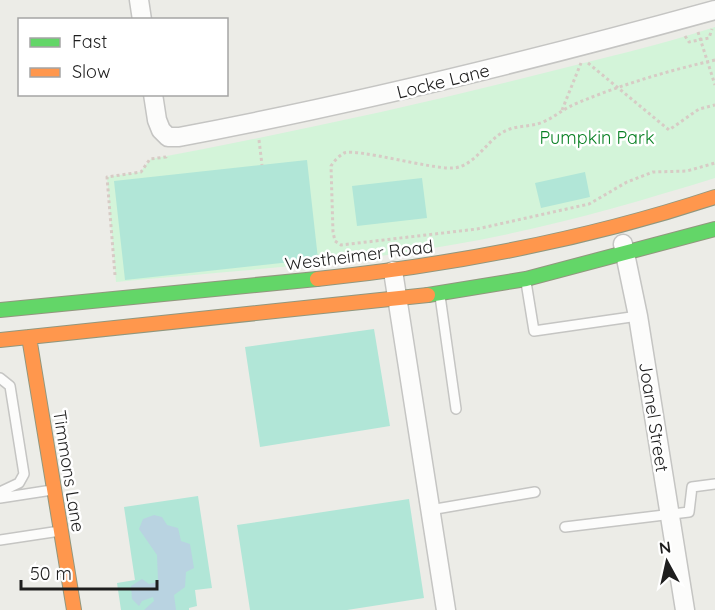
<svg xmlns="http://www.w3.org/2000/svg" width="715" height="610" font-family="Quicksand,sans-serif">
	<rect width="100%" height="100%" fill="#ecece7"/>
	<path fill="#d3f4d9" d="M715 27V178C628 205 540 230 451 245 340 265 227 271 116 282L107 177 140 172 151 159C284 134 416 106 548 72 604 58 660 45 715 27Z"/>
	<path fill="#b1e6d7" d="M307 160 318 259 125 280 114 181Z
		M585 172 590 197 541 208 535 183Z
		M422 178 427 218 357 226 352 186Z
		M374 329 390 426 260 447 245 347Z
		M198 496 212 588 195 590 197 606 189 608V610H121L117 583 135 580 124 507Z
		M409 499 424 598 347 610H250L237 525Z"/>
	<path fill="#b9d3e1" d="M154 515 162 517 167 525 178 528 181 541 190 544 194 568 186 572 185 587 174 595 176 610H144L154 601 153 597 142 601 139 606 132 599 131 586 142 579 149 584 158 582 157 555 139 529 143 519Z"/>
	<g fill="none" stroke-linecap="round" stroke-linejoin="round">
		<g stroke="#c5c5c3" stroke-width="12">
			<path id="lane" d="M526 282 534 331 638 316
				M440 296 456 409
				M0 378 10 386 24 474 19 483 0 492
				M0 498 52 490
				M430 510 535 492
				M565 527 689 512 692 487 715 484
				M0 540 60 531"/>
		</g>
		<g stroke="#c5c5c3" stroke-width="21">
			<path id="street" d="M139 0 142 20
				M153 94 157 120 161 130 168 137H179C360 103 537 59 715 10
				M623 244 638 316 685 610
				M393 271 446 610"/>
		</g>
		<g stroke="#91977e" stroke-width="16">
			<path id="fast" d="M428 295 526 279 715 229
				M0 310 317 279"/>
		</g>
		<g stroke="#91977e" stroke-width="16">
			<path id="slow" d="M317 279C452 265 585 240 715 197
				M29 337 74 610
				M0 340 428 295"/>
		</g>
		<path stroke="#d7cbc5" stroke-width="3" stroke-dasharray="3 3" stroke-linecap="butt" d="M698 32 715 85
			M685 36 689 42 709 38 712 29
			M715 60C667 71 620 85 575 104 563 109 555 117 543 122 529 128 514 124 500 134 485 144 472 168 452 168 430 169 356 148 344 153 339 156 334 161 331 166L333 232 335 241 341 245 477 229 589 204 627 182 653 172 687 171 715 163
			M588 63 669 130 699 109 715 105
			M562 110 581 63
			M259 140 262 165
			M115 275 107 177 141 172 150 159 166 157 167 154"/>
		<use href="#lane" stroke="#fcfcfb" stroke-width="9"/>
		<use href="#street" stroke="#fcfcfb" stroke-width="18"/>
		<use href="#fast" stroke="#63d668" stroke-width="14"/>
		<use href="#slow" stroke="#ff974d" stroke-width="14"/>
	</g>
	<g text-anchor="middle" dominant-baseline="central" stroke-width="5" stroke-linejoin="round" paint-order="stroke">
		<g font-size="18" fill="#1e1e1e" stroke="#fff">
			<text transform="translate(443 81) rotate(-14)">Locke Lane</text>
			<text transform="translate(359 255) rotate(-7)">Westheimer Road</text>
			<text transform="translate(654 417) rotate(81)">Joanel Street</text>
			<text transform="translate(69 471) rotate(81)">Timmons Lane</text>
		</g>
		<g font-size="18" fill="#098024" stroke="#fff">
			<text x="597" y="137">Pumpkin Park</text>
		</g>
	</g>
	<rect x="18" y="18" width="210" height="78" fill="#ffffff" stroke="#a5a5a5" stroke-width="1.5"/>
	<rect x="30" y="38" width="30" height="9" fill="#63d668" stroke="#a5a5a5" stroke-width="1.5"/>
	<text x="72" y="48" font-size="18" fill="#1e1e1e">Fast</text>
	<rect x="30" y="68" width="30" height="9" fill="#ff974d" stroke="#a5a5a5" stroke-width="1.5"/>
	<text x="72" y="78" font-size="18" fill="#1e1e1e">Slow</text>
	<g transform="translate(667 562) rotate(352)" stroke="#ffffff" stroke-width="4.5" paint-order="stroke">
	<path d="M0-4.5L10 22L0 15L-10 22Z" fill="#1e1e1e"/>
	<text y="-9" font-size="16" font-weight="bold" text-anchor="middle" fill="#1e1e1e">N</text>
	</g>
	<path d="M21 580v9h136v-9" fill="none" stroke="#1e1e1e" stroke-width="3"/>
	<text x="30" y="580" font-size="18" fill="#1e1e1e" stroke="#ffffff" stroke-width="4.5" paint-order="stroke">50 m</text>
</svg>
